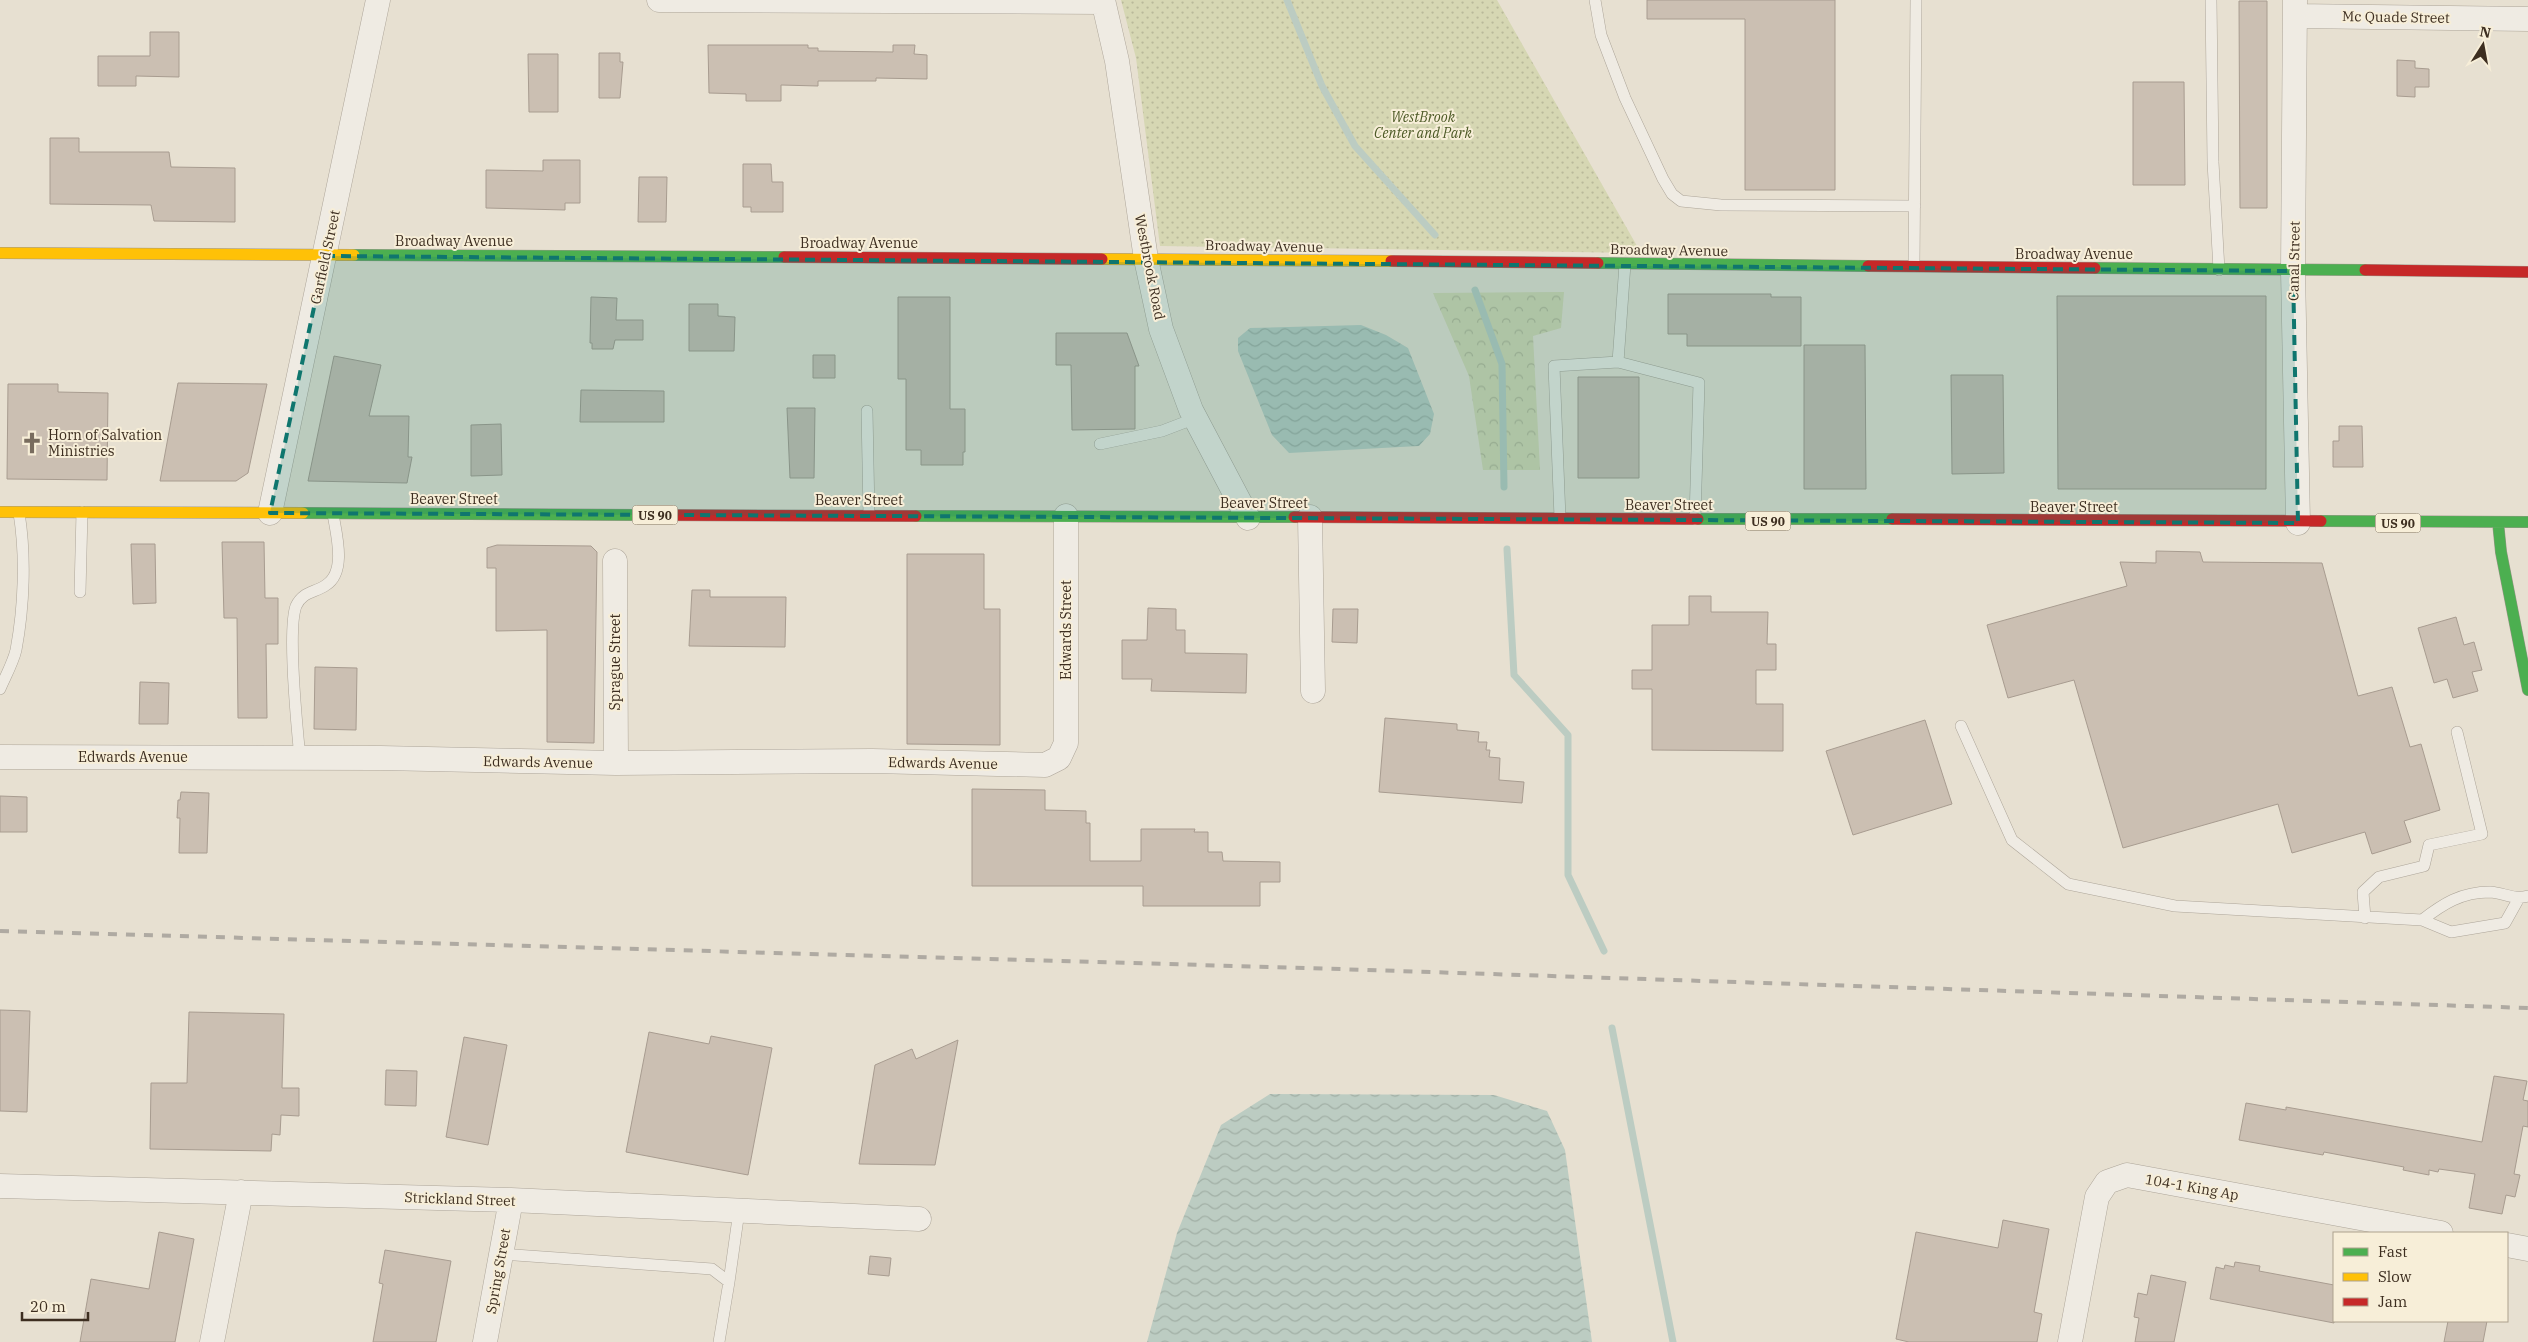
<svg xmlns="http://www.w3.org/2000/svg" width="2528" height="1342" font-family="'IBM Plex Serif',serif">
	<defs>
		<pattern id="forest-crowns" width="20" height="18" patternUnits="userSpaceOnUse" patternTransform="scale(1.25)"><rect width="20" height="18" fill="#d6d7b3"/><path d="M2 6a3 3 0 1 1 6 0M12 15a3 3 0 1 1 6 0" fill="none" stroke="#b9b99a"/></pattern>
		<pattern id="park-dots" width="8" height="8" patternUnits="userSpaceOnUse" patternTransform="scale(1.25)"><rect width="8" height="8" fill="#d6d7b3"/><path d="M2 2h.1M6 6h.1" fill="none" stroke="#b9b99a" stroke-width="1.8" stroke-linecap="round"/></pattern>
		<pattern id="water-waves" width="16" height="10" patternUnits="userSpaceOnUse" patternTransform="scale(1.25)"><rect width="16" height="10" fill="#bcccc2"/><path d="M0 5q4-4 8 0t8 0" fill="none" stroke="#a2b0a6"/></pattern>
	</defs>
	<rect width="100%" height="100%" fill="#e7e0d1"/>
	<path fill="url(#forest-crowns)" d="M1564 292 1561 328 1533 336 1540 470H1483L1469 376 1433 293Z"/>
	<path fill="url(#park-dots)" d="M1121 0H1497L1641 253 1160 246 1136 58Z"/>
	<path fill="url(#water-waves)" d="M1361 325 1386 335 1408 348 1434 414 1430 434 1419 446 1289 453 1272 435 1238 351V338L1250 328Z
		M1270 1094 1494 1095 1547 1111 1565 1150 1592 1342H1147L1177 1233 1221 1125Z"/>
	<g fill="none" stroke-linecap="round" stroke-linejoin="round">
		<path stroke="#bcccc2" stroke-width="7" d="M1287 0 1322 86 1355 146 1435 235
			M1475 290 1502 364 1504 487
			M1507 549 1514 675 1568 735V875L1604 951
			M1612 1028 1673 1342"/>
	</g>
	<path fill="#cbbfb2" stroke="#a89c90" d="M1647 0H1835V190H1745V19H1647Z
		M2239 1H2267V208H2240Z
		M150 32H179V77L136 76V86H98V56H150Z
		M708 45H808V48H818V51L893 52V45H915L914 54 927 55V79L876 78V81H818V86L781 85V101H746V94L709 93Z
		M599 53H620V62H623L620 98H599Z
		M528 54H558V112H529Z
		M2397 60 2415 61V68L2429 69V87H2415V97L2397 96Z
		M2133 82H2184L2185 185H2133Z
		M50 138H79V152H169L171 167 235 168V222L154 221 151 205 50 204Z
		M543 160H580V203H565V210L486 208V170L543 171Z
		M743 164H771L772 182H783V212H751V207H743Z
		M639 177H667L666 222H638Z
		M1668 294H1771V297H1801V346H1687V334H1668Z
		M2057 296H2266V489H2058Z
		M591 297 617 298 616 320H643V340H615L613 349H592V343H590Z
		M898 297H950V409H965V452H963V465H921V450H906V379H898Z
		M689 304H718V316L735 317 734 351H689Z
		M1056 333H1127L1139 366H1135V429L1072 430 1071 365H1056Z
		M1804 345H1865L1866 489H1804Z
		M813 355H835V378H813Z
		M334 356 381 365 369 416H409L408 457H412L407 483 308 481Z
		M1951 375H2003L2004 473 1952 474Z
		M1578 377H1639V478H1578Z
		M178 383 267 384 248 473 236 481H160Z
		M8 384H58V392L108 393 107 480 7 479Z
		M581 390 664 391V422H580Z
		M787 408H815L814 478H790Z
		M501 424 502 475 471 476V425Z
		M2339 426H2362L2363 467H2333V441H2339Z
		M222 542H264L265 598H278V644H266L267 718H238L237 618H224Z
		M131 544H155L156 603 133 604Z
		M497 545 591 546 597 552 594 743 547 742V630L496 631V568H487V548Z
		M2156 551 2200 552 2203 562 2322 563 2358 696 2392 687 2410 747 2421 744 2440 810 2404 821 2411 842 2372 854 2365 832 2292 853 2278 804 2123 848 2074 680 2008 698 1987 625 2127 586 2120 562 2156 563Z
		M907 554H984V609H1000V745L907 744Z
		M692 590H710V597H786L785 647 689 646Z
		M1689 596H1711V612H1768L1767 644H1776V670H1756V704H1783V751L1652 750V689H1632V670H1652V625H1689Z
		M1148 608 1176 609V630H1185V653L1247 654 1246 693 1151 691 1152 679H1122V640H1147Z
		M1333 609H1358L1357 643 1332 642Z
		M2456 617 2464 645 2474 642 2482 670 2472 672 2478 691 2453 698 2447 679 2434 683 2418 628Z
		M315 667 357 668 356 730 314 729Z
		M140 682 169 683 168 724H139Z
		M1385 718 1457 724V730L1479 732 1478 742H1487L1486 750H1490L1489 757 1500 758 1499 780 1524 782 1522 803 1379 792Z
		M1925 720 1952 804 1853 835 1826 751Z
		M972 789 1045 790V810L1086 811V823H1090V861H1141V829H1195L1194 832H1208V852H1222L1223 861 1280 862V882H1260V906H1143V886H972Z
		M181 792 209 793 207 853H179L180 818H177L178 800H180Z
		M0 796 27 797V832H0Z
		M0 1010 30 1011 27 1112 0 1111Z
		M189 1012 284 1014 282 1088H299V1116L281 1115 280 1135 272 1134 271 1151 150 1149 151 1083H187Z
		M649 1032 709 1044 711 1036 772 1048 748 1175 626 1152Z
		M464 1037 507 1045 488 1145 446 1137Z
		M958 1040 935 1165 859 1164 875 1065 912 1049 916 1059Z
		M386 1070 417 1071 416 1106 385 1105Z
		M2494 1076 2527 1081 2523 1100 2528 1101V1127L2523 1126 2514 1174 2520 1175 2515 1197 2506 1195 2502 1214 2469 1208 2475 1174 2439 1169 2438 1172 2429 1170V1175L2403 1170 2404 1167 2324 1152 2323 1155 2239 1140 2246 1103 2286 1110V1107L2482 1142Z
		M2003 1220 2049 1229 2034 1312 2042 1314 2037 1342H1909L1896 1339 1916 1232 1998 1248Z
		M159 1232 194 1239 175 1342H80L91 1279 149 1289Z
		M385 1250 451 1261 436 1342H373L383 1284 379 1283Z
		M870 1256 891 1258 889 1276 868 1274Z
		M2235 1262 2260 1266 2259 1271 2334 1285V1323L2210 1299 2216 1267 2224 1269 2225 1265 2234 1267Z
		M2151 1275 2186 1282 2174 1342H2135L2139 1318 2134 1317 2138 1293 2147 1295Z
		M2448 1321H2487L2483 1342H2444Z"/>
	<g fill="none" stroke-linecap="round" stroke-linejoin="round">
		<g stroke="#ada599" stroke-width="12">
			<path id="lane" d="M1595 0 1601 35 1625 98 1663 179 1672 194 1681 201 1721 205 1915 206
				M2211 0 2213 162 2219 270
				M1625 264 1618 362 1699 383 1695 519
				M1914 266 1916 0
				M867 411 869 515
				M1100 444 1162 431 1196 418
				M1560 518 1554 366 1618 362
				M80 592 82 512
				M0 689C5 677 13 663 16 650 24 607 26 556 19 513
				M1961 726 2012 840 2068 884 2175 906 2422 920 2451 932 2505 923 2519 898
				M300 758C297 727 287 630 296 606 303 591 315 593 326 585 347 572 336 533 333 514
				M2365 918 2363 892 2379 877 2424 866 2429 845 2482 834 2457 732
				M2422 920C2443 904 2461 892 2490 892 2504 893 2514 900 2528 896
				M501 1254 712 1269 729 1282 719 1342
				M729 1282 739 1211"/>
		</g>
		<g stroke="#ada599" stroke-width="25">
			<path id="street" d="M659 0 1103 2
				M1103 0 1117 61 1146 259 1161 329 1191 410 1248 518
				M2295 0 2293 271 2298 523
				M2295 16 2528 19
				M270 513 378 0
				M1310 517 1313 691
				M615 561 616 763
				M0 757 381 758 616 763 872 761 1045 765 1059 758 1066 743V516
				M0 1186 511 1200 919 1219
				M2507 1245 2528 1249
				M212 1342 241 1192
				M485 1342 511 1200
				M2070 1342 2097 1197 2107 1182 2127 1175 2441 1233"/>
		</g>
		<g stroke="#9c958a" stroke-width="12">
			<path id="fast" d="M354 255 784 257
				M1598 263 1868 266
				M2095 268 2365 270
				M303 513 641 515
				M916 516 1294 517
				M1698 519H1892
				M2321 521 2528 522
				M2498 522 2501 552 2528 690"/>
		</g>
		<g stroke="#9c958a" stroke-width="12">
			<path id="slow" d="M0 253 354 255
				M1102 259 1391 261
				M0 512 303 513"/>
		</g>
		<g stroke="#9c958a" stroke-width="12">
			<path id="jam" d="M784 257 1102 259
				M1391 261 1598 263
				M1868 266 2095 268
				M2365 270 2528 272
				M641 515 916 516
				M1294 517 1698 519
				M1892 519 2321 521"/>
		</g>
		<use href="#lane" stroke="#efebe3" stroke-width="11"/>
		<use href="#street" stroke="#efebe3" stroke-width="24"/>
		<use href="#fast" stroke="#4caf50" stroke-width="11"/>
		<use href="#slow" stroke="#ffc107" stroke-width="11"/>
		<use href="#jam" stroke="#c62828" stroke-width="11"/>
		<path stroke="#afaaa2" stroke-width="4" stroke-dasharray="9 9" stroke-linecap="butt" d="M0 931 1307 968 2528 1008"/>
	</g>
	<path fill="#0f766e" fill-opacity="0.2" stroke="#0f766e" stroke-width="4" stroke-dasharray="10 6" stroke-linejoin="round" d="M325 256 2293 271 2298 523 270 513Z"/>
	<defs>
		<g id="church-bare" transform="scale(1.725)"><path d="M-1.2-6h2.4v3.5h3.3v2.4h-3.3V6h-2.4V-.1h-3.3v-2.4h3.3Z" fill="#786c5e" stroke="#f7eed8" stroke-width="2.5" paint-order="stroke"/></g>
	</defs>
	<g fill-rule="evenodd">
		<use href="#church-bare" x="32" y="443"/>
	</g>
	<g text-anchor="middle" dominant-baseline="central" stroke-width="4" stroke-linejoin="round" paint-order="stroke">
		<g fill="#f7eed8" stroke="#756857" stroke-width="1">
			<rect x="632.5" y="505.5" width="45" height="19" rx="4"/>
			<rect x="1745.5" y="511.5" width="45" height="19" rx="4"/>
			<rect x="2375.5" y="513.5" width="45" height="19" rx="4"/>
		</g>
		<g font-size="12" font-weight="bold" fill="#3d2e20">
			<text x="655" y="515">US 90</text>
			<text x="1768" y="521">US 90</text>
			<text x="2398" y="523">US 90</text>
		</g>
		<g font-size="14" fill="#3d2e20" stroke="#f7eed8">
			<text transform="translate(2396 17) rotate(1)">Mc Quade Street</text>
			<text x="454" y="241">Broadway Avenue</text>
			<text x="859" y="243">Broadway Avenue</text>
			<text transform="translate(1264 246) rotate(1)">Broadway Avenue</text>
			<text transform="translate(1669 250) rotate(1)">Broadway Avenue</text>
			<text x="2074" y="254">Broadway Avenue</text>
			<text transform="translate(325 257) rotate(-78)">Garfield Street</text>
			<text transform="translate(2294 261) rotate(-89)">Canal Street</text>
			<text transform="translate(1150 267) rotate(79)">Westbrook Road</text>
			<text x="454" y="499">Beaver Street</text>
			<text x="859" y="500">Beaver Street</text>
			<text x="1264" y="503">Beaver Street</text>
			<text x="1669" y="505">Beaver Street</text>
			<text x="2074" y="507">Beaver Street</text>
			<text transform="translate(1066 630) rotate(-90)">Edwards Street</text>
			<text transform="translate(615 662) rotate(-90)">Sprague Street</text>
			<text x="133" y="757">Edwards Avenue</text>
			<text transform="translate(538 762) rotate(1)">Edwards Avenue</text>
			<text transform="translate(943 763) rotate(1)">Edwards Avenue</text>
			<text transform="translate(2192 1187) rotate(10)">104-1 King Ap</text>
			<text transform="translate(460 1199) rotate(2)">Strickland Street</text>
			<text transform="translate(498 1271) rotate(-80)">Spring Street</text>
		</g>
		<g font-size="14" font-style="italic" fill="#4d5a26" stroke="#f7eed8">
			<text x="1423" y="117">WestBrook<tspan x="1423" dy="16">Center and Park</tspan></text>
		</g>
		<g font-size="14" fill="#3d2e20" stroke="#f7eed8" text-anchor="start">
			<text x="48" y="435">Horn of Salvation<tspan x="48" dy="16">Ministries</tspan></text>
		</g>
	</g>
	<rect x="2333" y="1232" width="175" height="90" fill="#f7eed8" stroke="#ada18e"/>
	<rect x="2343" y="1248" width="25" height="8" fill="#4caf50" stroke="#ada18e"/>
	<text x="2378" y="1257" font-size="15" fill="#3d2e20">Fast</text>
	<rect x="2343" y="1273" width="25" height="8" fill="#ffc107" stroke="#ada18e"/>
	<text x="2378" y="1282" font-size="15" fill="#3d2e20">Slow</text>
	<rect x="2343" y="1298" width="25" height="8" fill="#c62828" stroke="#ada18e"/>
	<text x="2378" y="1307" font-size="15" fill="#3d2e20">Jam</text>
	<g transform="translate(2483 45) rotate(11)" stroke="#f7eed8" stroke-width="4" paint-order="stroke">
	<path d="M0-4L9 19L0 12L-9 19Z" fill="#3d2e20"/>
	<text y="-8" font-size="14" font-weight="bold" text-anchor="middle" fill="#3d2e20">N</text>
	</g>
	<path d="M22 1312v8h66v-8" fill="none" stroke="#3d2e20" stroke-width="2.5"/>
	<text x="30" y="1312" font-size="15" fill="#3d2e20" stroke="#f7eed8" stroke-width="4" paint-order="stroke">20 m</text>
</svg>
